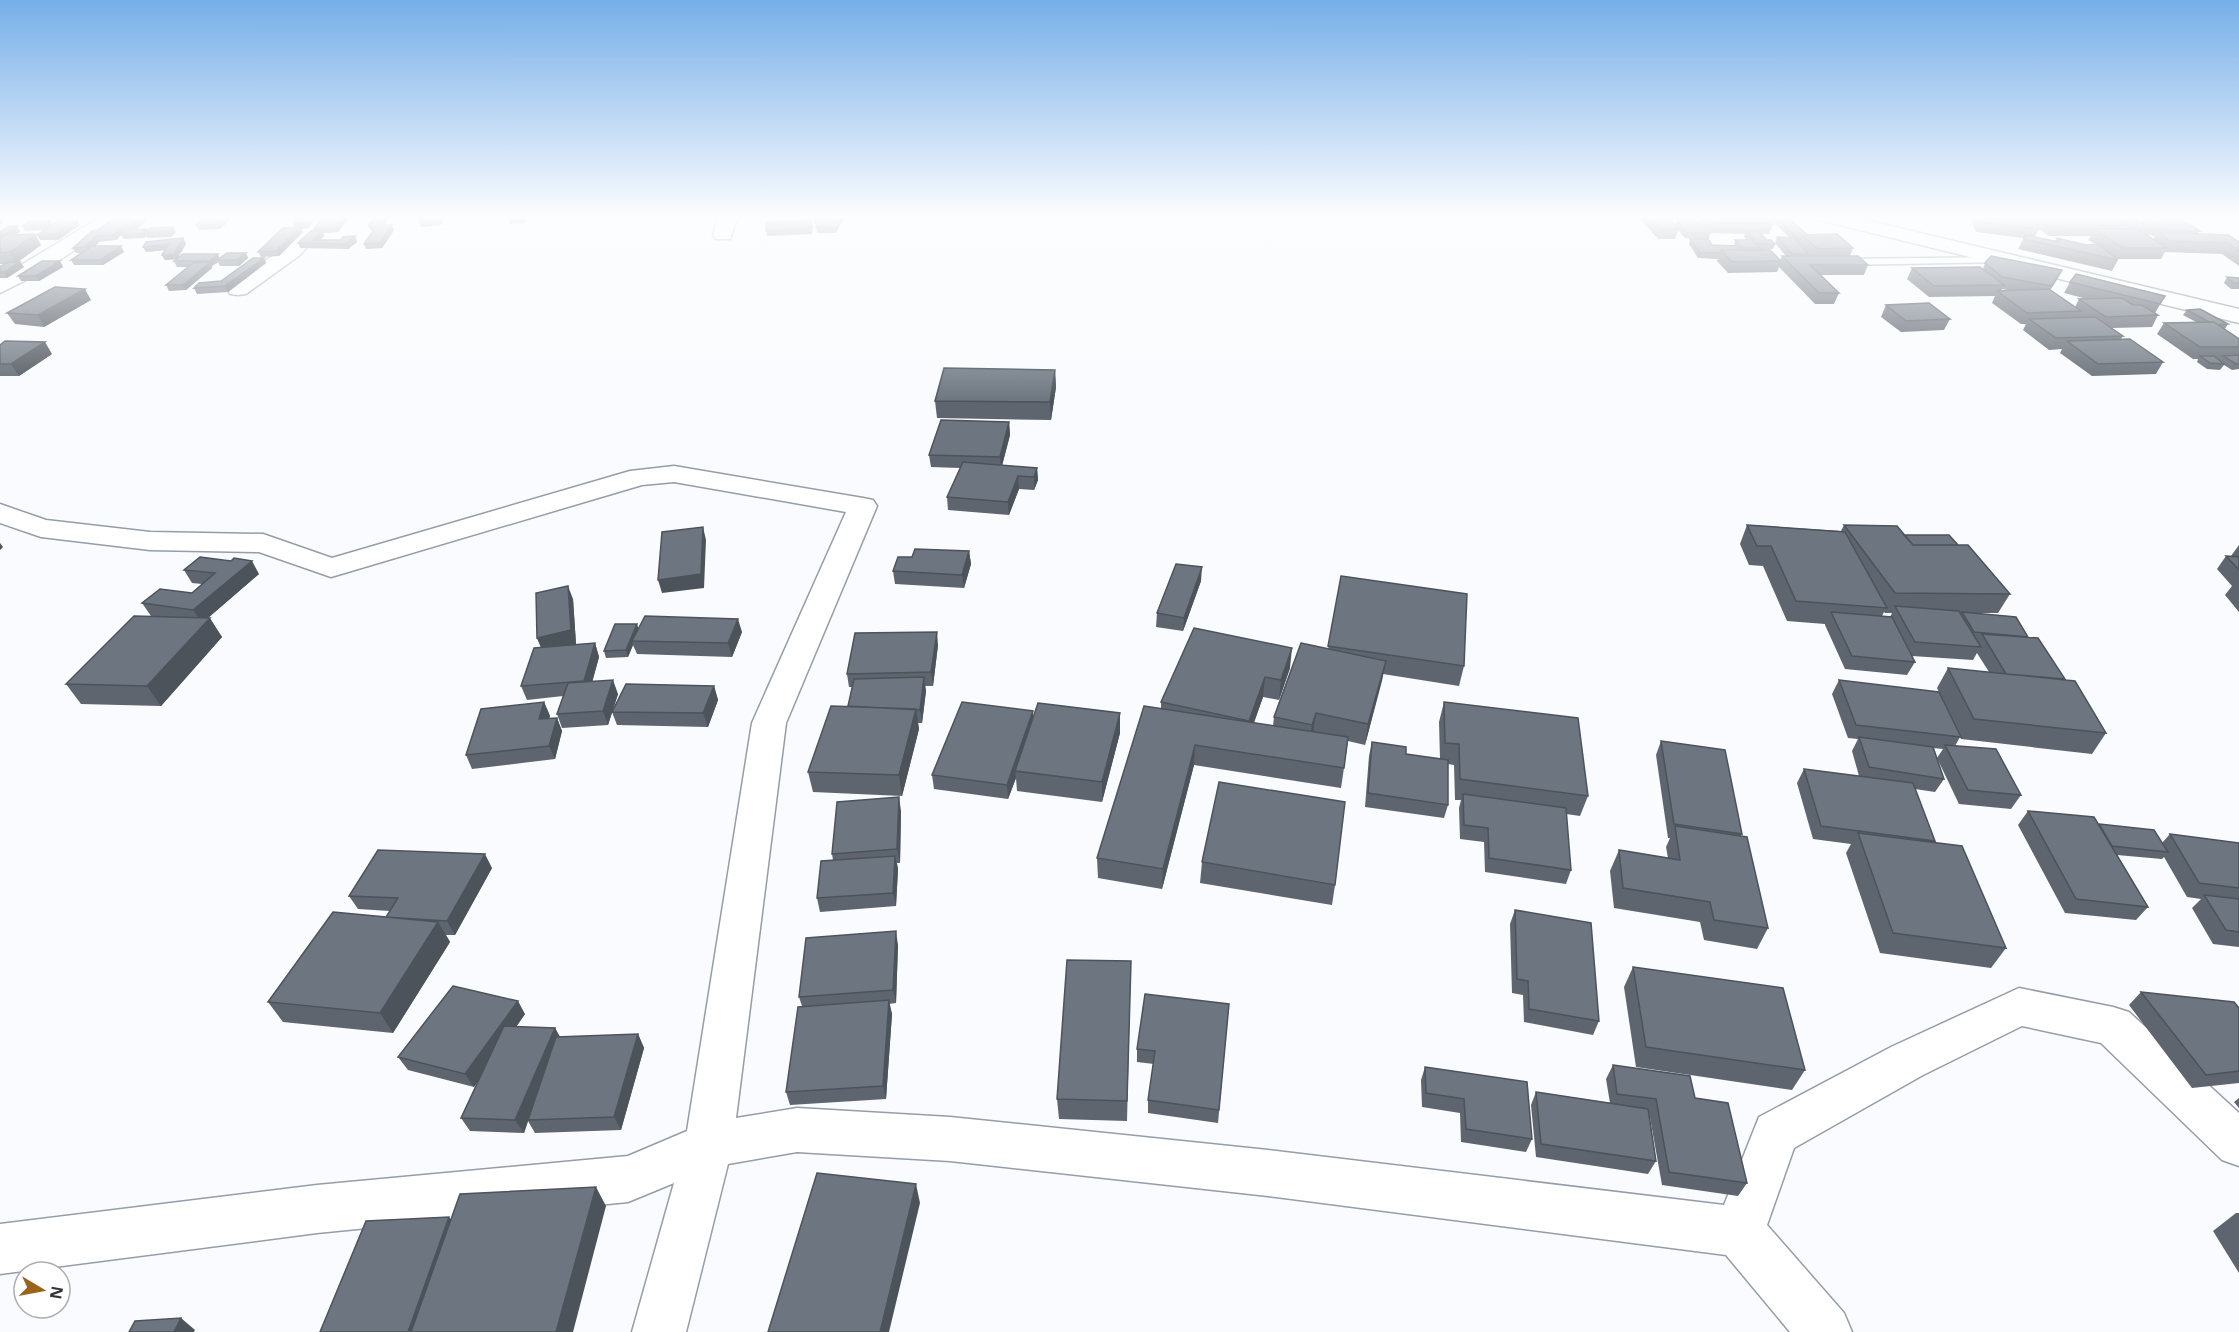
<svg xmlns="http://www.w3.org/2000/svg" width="2239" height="1332" font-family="'Noto Sans',sans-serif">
	<rect width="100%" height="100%" fill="#f9fbfe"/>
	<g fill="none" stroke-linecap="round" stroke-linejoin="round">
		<g stroke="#949da8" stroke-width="3">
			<path id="lane" d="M2006 257 2010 258V262L1841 265 1835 262 1841 259Z"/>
		</g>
		<g stroke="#949da8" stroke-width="3">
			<path id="street" d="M102 216H125L122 220 36 275 0 293V278Z
				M315 216H335L300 255 246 294 238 295 230 294 227 289 230 284 286 247Z
				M718 216H738L730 239H716L713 235Z
				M674 466 863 498 873 500 877 506 786 723 736 1118 797 1108 950 1117 1268 1150 1724 1205 1759 1117 1891 1047 2019 988 2113 1007 2129 1012 2239 1113V1166L2222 1160 2101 1043 2022 1026 1923 1075 1794 1148 1767 1225 1844 1313 1852 1332H1790L1726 1255 1268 1196 950 1161 797 1152 728 1164 686 1332H632L674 1183 628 1202 317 1233 0 1274V1224L317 1185 628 1156 687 1131 752 723 846 512 674 482 642 485 331 577 259 552 150 550 41 537 0 523V504L46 520 150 532 263 534 332 558 630 471Z"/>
		</g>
		<g stroke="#949da8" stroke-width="3">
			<path id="secondary" d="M1816 216H1849L2239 309V323L1819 220Z"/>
		</g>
		<use href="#lane" fill="#fff" fill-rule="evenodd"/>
		<use href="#street" fill="#fff" fill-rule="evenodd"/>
		<use href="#secondary" fill="#fff" fill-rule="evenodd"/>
	</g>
	<path fill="#5e656e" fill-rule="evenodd" d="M0 216H17L10 219H1L4 223 0 224Z
		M45 216H59L54 219 46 218Z
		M116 216H149L150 217 137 229H146L147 231 176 232 171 237 147 238 146 236 144 238 124 239 121 235 116 240 99 242 95 246 124 252 103 265H74L71 260 82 253H76L73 248 110 221Z
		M206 216H231L232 218 220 229 199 230 196 225Z
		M299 216H316L309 228 301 229 303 232 279 256 261 257 258 252 295 227Z
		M389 216 384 225H392L394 230 382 248 366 249 364 244 373 231H371Z
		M845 216 836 233H817L816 227 818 224H814V218Z
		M1638 216H1696L1695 220H1671L1675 225 1677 221 1710 233 1709 239 1685 238 1678 230 1675 239H1658Z
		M1698 216H1766L1773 224 1769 234H1761L1767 240 1775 244 1773 249 1759 250 1780 260 1782 256H1786L1775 243 1777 237H1789L1770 219 1771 216H1787L1807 235 1853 248 1850 256 1868 265 1864 275H1821L1839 293 1834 304H1815L1779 267 1777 272 1728 273 1717 261 1718 259 1698 258 1689 244 1690 239 1712 245H1734L1735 240H1747L1744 237 1745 234 1711 233Z
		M1886 216H1898L1897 218Z
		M1970 216H2130L2141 223 2145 217 2200 231 2198 234 2238 242 2239 240V266L2222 254 2165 252 2161 259H2117L2118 260 2112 271 2018 249 2024 238 1976 232ZM2039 229 2049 236H2091L2088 240 2095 244 2086 245 2057 238 2055 241 2035 237ZM2150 234 2155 237 2153 239 2147 236H2149Z
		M77 219 80 225 58 240H40L37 235 43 230 25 231 22 226 53 224Z
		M348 219 338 232 323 233 324 236 320 240H341L355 236 357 242 348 249 300 248 298 243 315 231 314 229Z
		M813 225 812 234 767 236 766 231Z
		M17 226 20 232 15 235 41 245 18 262H20L24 267 7 278H0V267L5 264H0V232Z
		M183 238 186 244 177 259 220 258 246 253 248 258 239 266H220L218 262 212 266V268L186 290 169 291 166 285 188 267H177L174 261 176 259 165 260 162 255 166 250 146 252Z
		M264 258 266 263 228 292 197 294 194 288 221 281Z
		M60 261 63 267 39 281H21L18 276Z
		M1985 263 2062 270 2050 290 2075 307 2079 299H2087L2064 293 2070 282 2165 296 2155 313 2158 315 2152 327 2112 328 2123 336 2121 339 2163 362 2156 374 2092 376 2060 353 2062 349 2049 350 2023 330 2026 324H2021L1992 303 1995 296 1929 297 1907 279 1912 268 1983 269ZM2002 289 2013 291H2001Z
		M2227 277 2239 278V289H2231L2224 283Z
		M91 300 44 327 15 324 7 313Z
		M1886 305 1950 319 1944 330 1901 332 1881 317Z
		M2187 310 2228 324 2225 329 2239 339V369L2232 370 2224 365 2220 370 2207 369 2197 362 2198 359H2193L2157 334 2164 323 2196 322 2183 315Z
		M0 345 52 354 19 376H0Z
		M1055 370 1056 387 1051 420 937 418 935 401Z
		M1009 422 1010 435 1002 465 1037 468 1038 480 1034 490 1019 489 1009 515 948 510 947 497 960 468 931 467 929 455Z
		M1747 525 1841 531 1844 525 1904 535 1958 545 2010 594 1998 613H1973L2028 637 2065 679 2106 733 2092 754 1961 739 1960 737 1955 746 2021 795 2011 809 1959 804 1937 758 1943 749 1933 748 1944 779 1935 792 1915 789 1935 841V842L2006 948 1991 968 1880 953 1846 853 1851 844 1813 839 1797 783 1804 769 1859 776 1852 751 1858 739 1848 738 1832 694 1839 680 1939 692 1937 688 1948 668 1989 672 1977 653 1973 660 1912 656 1915 662 1907 675 1845 669 1825 625V624L1787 621 1763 566 1749 565 1740 544ZM1884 612 1885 613H1892L1890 617 1882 616Z
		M2239 545V612L2225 595 2232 586 2217 569 2226 556 2232 557 2231 556Z
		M969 551 971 564 964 588 895 584 893 571 912 557Z
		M184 570 259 574 208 618 222 637 161 706 81 704 66 684 151 616 142 603 192 593 202 584 192 583Z
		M1341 576 1464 666 1459 686 1383 674 1365 745 1348 741 1341 788 1194 765 1162 889 1098 878 1097 858 1161 709V702L1290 668 1279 700 1263 697 1254 723 1273 726 1274 717 1328 649Z
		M1201 581 1183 631 1156 627 1157 613Z
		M573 599 576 644 567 646 595 643 599 657 592 682 618 694 608 725 562 728 557 714 563 696 527 700 521 686 541 648 537 638Z
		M639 628 742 632 732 657 637 654 633 645 628 657 606 658 604 651Z
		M938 645 933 686H925L926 691 922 723H918L919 729 902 796 813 792 808 772 848 706 852 687H849L847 674Z
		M714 686 718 700 708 727 617 725 612 712Z
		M544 702 550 716 549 718H557L562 731 555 759 472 769 466 755Z
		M1444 702 1588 796 1580 816 1566 814 1571 870 1566 884 1485 872 1484 842 1460 839 1459 808 1461 800H1455L1454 765 1448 764V805L1444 818 1365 807 1369 756 1372 742 1406 754 1440 759 1439 722Z
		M1033 711V716L1120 733 1102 802 1017 791 1016 778 1008 799 934 789 932 775Z
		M1661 741 1742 834 1741 836 1768 928 1757 949 1704 940 1700 922 1614 908 1610 871 1619 850 1668 858 1666 847 1670 838H1668L1656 755Z
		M901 811 900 863H897L898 869 896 906 820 912 817 898 833 860 832 854Z
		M2028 811 2098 824 2162 843 2170 834 2239 843V947L2213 944 2192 908 2201 899 2187 897 2164 857 2162 859 2117 855 2148 907 2136 920 2065 913 2018 825Z
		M1202 862 1335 885 1332 905 1200 883Z
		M492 868 455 935H446L450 942 393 1033 283 1022 268 1002 386 917 390 911 358 909 349 896Z
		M1515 910 1599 1021 1593 1035 1524 1022 1523 995 1512 993 1510 924Z
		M898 945 896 1003 889 1004 892 1014 886 1099 790 1105 786 1092 802 1006 799 997Z
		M1131 961 1127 1121 1059 1119 1057 1099Z
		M1633 967 1805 1070 1792 1090 1636 1067 1624 987Z
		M2141 992 2239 1008V1083L2192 1088 2129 1005Z
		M1229 1004 1218 1123 1148 1113V1100L1154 1064 1137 1062V1049Z
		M525 1014 516 1027 555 1028 560 1037 638 1034 644 1048 621 1130 535 1133 528 1121 524 1133 470 1131 461 1118 478 1081 474 1087 408 1070 398 1057Z
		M1613 1065 1695 1098 1747 1183 1738 1196 1662 1185 1649 1112 1656 1161 1648 1174 1536 1157 1531 1105 1536 1092 1610 1103 1606 1079Z
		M1425 1067 1532 1139 1526 1152 1461 1142 1460 1113 1422 1107 1421 1080Z
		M2239 1098V1108L2234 1102Z
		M2236 1213H2239V1273L2213 1231Z"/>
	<path fill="#4c535a" d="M8 216H17L10 219Z
		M143 216H149L150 217 132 233 129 228Z
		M226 216H231L232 218 220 229 217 224Z
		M311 216H316L309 228 301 229 303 232 279 256 276 251 296 229 293 224Z
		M344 216H346L348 219 338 232 323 233 324 236 317 243 313 240 316 234 314 229Z
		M384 216H389L381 230 371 231 368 226Z
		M440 216H444L441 225 421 227 419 221Z
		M524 216H528L525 223 510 224 509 219Z
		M842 216H845L836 233V228Z
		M1 217 4 223 0 224V218Z
		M77 219 80 225 58 240 55 234Z
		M51 220 54 226 48 230 45 225Z
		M392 225 394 230 382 248 380 243Z
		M17 226 20 232 7 240 4 235Z
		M173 227 176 232 171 237 168 231Z
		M120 229 123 234H121V235L116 240 113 235Z
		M146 229 148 233H145L146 236 144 238 141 233Z
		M35 234 41 245 16 263 10 252Z
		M96 236 99 242 88 253 85 247Z
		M355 236 357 242 348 249 345 244Z
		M183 238 186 244 177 259 165 260 162 255Z
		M169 244 172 249 146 252 143 247Z
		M121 246 124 252 103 265 100 260Z
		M246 253 248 258 239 266 236 260Z
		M218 254 220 259 217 260 218 262 212 266 209 261Z
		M264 258 266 263 228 292 225 286Z
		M60 261 63 267 39 281 36 276Z
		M20 262 24 267 7 278 4 272Z
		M210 262 212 268 186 290 183 285Z
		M2062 270 2056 281 2046 297 2052 286Z
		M85 289 91 300 44 327 38 315Z
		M45 342 52 354 19 376 11 364Z
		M1055 370 1056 387 1051 420 1050 402Z
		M1009 422 1010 435 1001 470 1000 457Z
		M1037 468 1038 480 1034 490V477Z
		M1018 476 1019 489 1009 515 1008 502Z
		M703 527 706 540 704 588 662 593 658 580Z
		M0 543 3 547 0 550Z
		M969 551 971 564 964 588 962 575Z
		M252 561 259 574 202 623 193 610Z
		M1202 567 1201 581 1183 631 1184 618Z
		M568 586 573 599 576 644 543 651 537 638Z
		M210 618 222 637 161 706 147 686Z
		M738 619 742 632 732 657 728 643Z
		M637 624 639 630 632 641 633 645 628 657 626 650Z
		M937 632 938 645 933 686 931 672Z
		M595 643 599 657 589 694 584 681Z
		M1292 648 1290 668 1279 700 1281 680Z
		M1386 661 1382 681 1365 745 1368 724Z
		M924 677 926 691 922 723 920 710Z
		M1265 677 1263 697 1247 741 1249 721Z
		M613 680 618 694 608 725 603 711Z
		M714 686 718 700 708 727 703 713Z
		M544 702 550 716 545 733 539 719Z
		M916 709 919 729 902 796 899 775Z
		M1033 711 1034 724 1015 771 1016 778 1008 799 1007 785Z
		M1120 713V733L1102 802V782Z
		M1316 713 1313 733 1309 745 1312 725Z
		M557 718 562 731 555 759 549 746Z
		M1195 745 1194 765 1162 889 1163 869Z
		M899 797 901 811 900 863 897 849Z
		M485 854 492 868 455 935 447 921Z
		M895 856 898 869 896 906 893 893Z
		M438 922 450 942 393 1033 380 1013Z
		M896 931 898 945 896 1003 893 990Z
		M889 1000 892 1014 886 1099 883 1086Z
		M518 1001 525 1014 474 1087 465 1074Z
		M555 1028 562 1041 528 1120V1121L524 1133 515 1120Z
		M638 1034 644 1048 621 1130 614 1117Z
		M916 1184 920 1203 889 1332H880Z
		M596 1187 606 1206 573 1332H556Z
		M449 1217 459 1230 423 1332H408Z
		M181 1318 195 1330 194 1332H174Z"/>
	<path fill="#6d7680" stroke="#4c535a" stroke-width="1.5" d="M116 216H143L129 228 120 229 113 235 96 236 85 247 73 248 92 231 98 230Z
		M206 216H226L217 224 196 225Z
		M299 216H311L306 223 293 224Z
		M324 216H344L336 227 314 229Z
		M374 216H384L379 225 368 226Z
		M421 216H440L439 219 419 221Z
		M510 216H524L523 218 509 219Z
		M815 216H842L836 228 816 227 821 218H814Z
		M1650 216H1667L1679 229H1661Z
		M1709 216H1766L1773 224 1715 223Z
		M1774 216H1787L1807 235H1802L1801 238H1797Z
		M1979 216H2033L2039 229 1981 222Z
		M2039 216H2111L2126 225 2054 226Z
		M2111 216H2130L2152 230 2133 229 2120 220H2118Z
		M2145 217H2177L2200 231 2167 230Z
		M77 219 55 234 37 235 59 220Z
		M51 220 45 225 22 226 29 221Z
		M812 220 811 228 766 231 767 222Z
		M1677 221H1700L1710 233H1687Z
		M377 225H392L380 243 364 244Z
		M9 226H17L4 235H0V232Z
		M173 227 168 231 145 233 150 228Z
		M300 227 276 251 258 252 283 228Z
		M146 229 141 233 121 234 125 230Z
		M2094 229H2137L2167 248H2123Z
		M311 231H322L313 240H341L343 237 355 236 345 244 298 243Z
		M1746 231H1758L1767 240H1771L1775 244H1756L1760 248H1743L1735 240H1754Z
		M2158 232 2228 235 2239 242V251L2228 243 2170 241Z
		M35 234 10 252 0 253V239L5 235Z
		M1837 234 1853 248 1818 249 1802 235Z
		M2025 235 2059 242 2057 238 2086 245 2098 244 2118 260 2024 239Z
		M1777 237 1794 238 1809 254H1792Z
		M183 238 174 254 162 255 169 244 143 247 146 242Z
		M1690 239H1708L1712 245 1737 246 1740 250H1721L1720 253H1700Z
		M92 246H121L100 260H71Z
		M1721 250H1770L1781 261 1732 262Z
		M227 253H246L236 260H217Z
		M183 254H218L209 261H174Z
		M1782 256H1858L1868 265H1810L1839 293H1819Z
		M1991 256 2062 270 2052 286 2002 277 1985 263Z
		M253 258H264L225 286 194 288 199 283 221 281Z
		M42 261H60L36 276H18Z
		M8 262H20L4 272H0V267Z
		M210 262 183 285H166L193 263Z
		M1980 267 2004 285 1934 286 1912 268Z
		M2076 274 2165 296 2160 304 2070 282Z
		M2227 277 2239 278V283H2234Z
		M55 287 85 289 38 315 7 313Z
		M2049 289 2081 311 2027 313 1997 291Z
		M2122 298 2133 305H2142L2158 315 2106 317 2079 299Z
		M1929 303 1950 319 1906 321 1886 305Z
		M2200 309 2228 324 2218 325 2214 322H2209L2187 310Z
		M2095 317 2123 336 2056 338 2029 319Z
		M2214 322 2239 339V347H2200L2164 323Z
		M2130 339 2163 362 2098 364 2067 341Z
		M5 341 45 342 11 364H0V345Z
		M2239 355V364H2236L2223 356Z
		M2200 356H2214L2224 364 2210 363Z
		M944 368 1055 370 1050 402 935 401Z
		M941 420 1009 422 1000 457 929 455Z
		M963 462 1037 468 1034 477 1018 476 1008 502 947 497Z
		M1747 525 1845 532 1887 608 1796 601 1771 546H1757Z
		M1844 525 1897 526 1913 545H1968L2010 594 1895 593Z
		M703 527 701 574 658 580 662 532Z
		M1904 535H1949L1958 545H1913Z
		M915 549 969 551 962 575 893 571 898 557H912Z
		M2226 556 2239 557V570Z
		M200 557 231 561 234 558 252 561 193 610 142 603 160 589 192 593 215 573 184 570Z
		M1176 564 1202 567 1184 618 1157 613Z
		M1341 576 1467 594 1464 666 1328 646Z
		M568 586 571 630 537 638 536 593Z
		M1895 606 1959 611 1981 647 1915 642Z
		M1831 612 1892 617 1915 662 1852 656Z
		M1962 612 2016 617 2028 637 1974 632Z
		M134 616 210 618 147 686 66 684Z
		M645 616 738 619 728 643 632 641Z
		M615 624H637L626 650 604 651Z
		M1194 628 1292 648 1281 680 1265 677 1249 721 1161 702Z
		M937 632 931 672 847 674 855 633Z
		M1982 634 2038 638 2065 679 2006 674Z
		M595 643 584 681 521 686 534 648Z
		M1301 643 1386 661 1368 724 1316 713 1312 725 1274 717Z
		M1948 668 2075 681 2106 733 1974 719Z
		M924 677 920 710 848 706 854 679Z
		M613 680 603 711 557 714 568 683Z
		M1839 680 1939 692 1961 737 1856 725Z
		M626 684 714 686 703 713 612 712Z
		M544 702 539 719 557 718 549 746 466 755 481 709Z
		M962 702 1033 711 1007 785 932 775Z
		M1444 702 1578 718 1588 796 1460 779 1459 744 1445 743Z
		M1038 703 1120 713 1102 782 1015 771Z
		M831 706 916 709 899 775 808 772Z
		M1144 706 1348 737 1344 768 1195 745 1163 869 1097 858Z
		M1859 737 1933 747 1944 779 1869 767Z
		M1661 741 1725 750 1742 834 1674 824Z
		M1372 742 1406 747V754L1448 760V805L1368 793Z
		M1945 745 1996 749 2021 795 1968 790Z
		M1804 769 1913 783 1935 841 1821 826Z
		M1219 782 1345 802 1335 885 1202 862Z
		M1463 794 1566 808 1571 870 1489 858 1488 828 1464 825Z
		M899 797 897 849 832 854 837 802Z
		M2028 811 2094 817 2148 907 2076 899Z
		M2099 824 2154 830 2168 852 2112 846Z
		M1675 826 1747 837 1768 928 1714 920 1710 902 1623 888 1619 850 1680 860Z
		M1858 833 1962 846 2006 948 1893 933Z
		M2170 834 2239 843V888L2199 883Z
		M378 850 485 854 447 921 386 917 398 898 349 896Z
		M895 856 893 893 817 898 821 861Z
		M2204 895 2239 899V932L2226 930Z
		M1515 910 1591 923 1599 1021 1529 1009 1528 981 1517 979Z
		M333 912 438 922 380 1013 268 1002Z
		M896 931 893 990 799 997 806 938Z
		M1067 960 1131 961 1127 1101 1057 1099Z
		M1633 967 1783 988 1805 1070 1646 1047Z
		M453 986 518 1001 465 1074 398 1057Z
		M2141 992 2234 1002 2239 1008V1071L2206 1075Z
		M1145 994 1229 1004 1219 1110 1148 1100 1155 1051 1137 1049Z
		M889 1000 883 1086 786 1092 798 1007Z
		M504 1026 555 1028 515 1120 461 1118Z
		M638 1034 614 1117 528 1120 556 1037Z
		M1613 1065 1690 1076 1695 1098 1728 1103 1747 1183 1669 1172 1656 1099 1617 1094Z
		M1425 1067 1527 1082 1532 1139 1466 1129 1464 1099 1426 1093Z
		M1536 1092 1648 1109 1656 1161 1541 1144Z
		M817 1173 916 1184 880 1332H768Z
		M596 1187 556 1332H411L460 1194Z
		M449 1217 408 1332H320L366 1221Z
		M181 1318 174 1332H129L135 1321Z"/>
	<linearGradient id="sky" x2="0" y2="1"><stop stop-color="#76aee8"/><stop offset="0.54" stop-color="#fcfdff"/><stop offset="1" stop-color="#fcfdff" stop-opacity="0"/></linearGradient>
	<rect width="2239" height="402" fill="url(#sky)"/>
	<g transform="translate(42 1290) rotate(100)"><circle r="28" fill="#ffffff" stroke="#acadaf" stroke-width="1.5"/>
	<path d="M0-4.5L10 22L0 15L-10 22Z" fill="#9a631c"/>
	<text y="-9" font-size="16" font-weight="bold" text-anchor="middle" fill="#303338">N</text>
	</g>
</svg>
